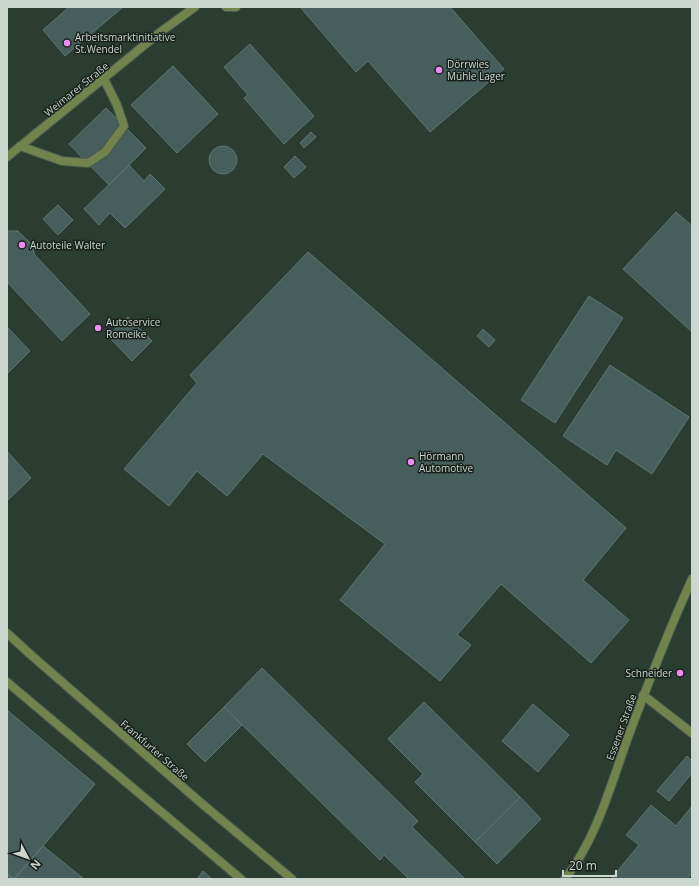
<svg xmlns="http://www.w3.org/2000/svg" width="699" height="886" font-family="'Open Sans',sans-serif">
	<rect width="100%" height="100%" fill="#2b3d31"/>
	<path fill="#465f5d" stroke="#5c7674" d="M69 7H123L65 56 43 30Z
		M300 7H450L504 69 430 132 368 61 356 72Z
		M250 44 314 116 284 144 244 98 248 95 224 67Z
		M173 66 218 114 177 153 131 105Z
		M106 108 146 148 109 185 69 144Z
		M311 132 316 137 304 148 300 143Z
		M209 160a14 14 0 1 1 28 0a14 14 0 1 1-28 0Z
		M295 156 306 167 294 178 284 167Z
		M129 165 144 181 150 174 165 189 125 228 110 213 99 225 84 209Z
		M58 205 73 220 58 235 43 219Z
		M676 212 692 226V332L623 269Z
		M8 231H18L34 247V254L90 314 62 341 7 282V232Z
		M308 252 626 528 583 580 629 620 591 663 501 584 457 635 471 645 440 681 340 600 385 544 263 454 227 496 197 471 169 506 124 469 197 383 190 375Z
		M589 296 623 318 555 423 521 400Z
		M128 317 152 341 132 361 108 336Z
		M7 327 30 351 7 374Z
		M483 329 495 340 489 347 477 336Z
		M610 365 689 417 652 474 616 450 607 465 563 436Z
		M7 451 31 478 7 501Z
		M262 668 418 821 412 827 465 879H409L384 855 380 860 224 707Z
		M424 702 520 797 475 842 415 782 423 774 388 739Z
		M533 704 569 735 538 772 502 741Z
		M224 707 242 725 205 762 187 744Z
		M7 710 95 784 43 846 14 879 7 874Z
		M687 756 692 761V773L669 801 657 791Z
		M520 797 541 819 497 864 475 842Z
		M651 805 676 826 692 806V873L687 879H611L639 845 626 835Z
		M43 846 84 879H14Z
		M203 871 212 879H197Z
		M7 874 14 879H7Z"/>
	<g fill="none" stroke-linecap="round" stroke-linejoin="round">
		<g stroke="#48594d" stroke-width="10">
			<path id="service" d="M20 146 62 161 88 163 105 152 124 126 117 105 104 79
				M7 682 241 879"/>
		</g>
		<g stroke="#48594d" stroke-width="10">
			<path id="minor" d="M226 7H236
				M7 157 163 30 195 7
				M7 633 31 655 200 802 292 879
				M643 695 692 733
				M565 879C596 839 610 788 627 740 647 686 668 632 692 579"/>
		</g>
		<use href="#service" stroke="#73834e" stroke-width="8"/>
		<use href="#minor" stroke="#73834e" stroke-width="8"/>
	</g>
	<g fill="#f08bf5" stroke="#19211c" stroke-width="1.5">
		<circle cx="67" cy="43" r="4"/>
		<circle cx="439" cy="70" r="4"/>
		<circle cx="22" cy="245" r="4"/>
		<circle cx="98" cy="328" r="4"/>
		<circle cx="411" cy="462" r="4"/>
		<circle cx="680" cy="673" r="4"/>
	</g>
	<g text-anchor="middle" dominant-baseline="central" stroke-width="3" stroke-linejoin="round" paint-order="stroke">
		<g font-size="10" fill="#cbd6ce" stroke="#19211c" text-anchor="start">
			<text x="75" y="37">Arbeitsmarktinitiative<tspan x="75" dy="12">St.Wendel</tspan></text>
			<text x="447" y="64">Dörrwies<tspan x="447" dy="12">Mühle Lager</tspan></text>
			<text x="30" y="245">Autoteile Walter</text>
			<text x="106" y="322">Autoservice<tspan x="106" dy="12">Romeike</tspan></text>
			<text x="419" y="456">Hörmann<tspan x="419" dy="12">Automotive</tspan></text>
			<text x="672" y="673" text-anchor="end">Schneider</text>
		</g>
		<g font-size="10" fill="#cbd6ce" stroke="#19211c">
			<text transform="translate(76 89) rotate(-39)">Weimarer Straße</text>
			<text transform="translate(621 727) rotate(-70)">Essener Straße</text>
			<text transform="translate(155 750) rotate(41)">Frankfurter Straße</text>
		</g>
	</g>
	<rect width="699" height="886" fill="none" stroke="#cbd6ce" stroke-width="16"/>
	<g transform="translate(28 858) rotate(131)" stroke="#19211c" stroke-width="3" paint-order="stroke">
	<path d="M0-3L7 15L0 10L-7 15Z" fill="#cbd6ce"/>
	<text y="-6" font-size="11" font-weight="bold" text-anchor="middle" fill="#cbd6ce">N</text>
	</g>
	<path d="M563 870v6h53v-6" fill="none" stroke="#cbd6ce" stroke-width="2"/>
	<text x="569" y="870" font-size="12" fill="#cbd6ce" stroke="#19211c" stroke-width="3" paint-order="stroke">20 m</text>
</svg>
